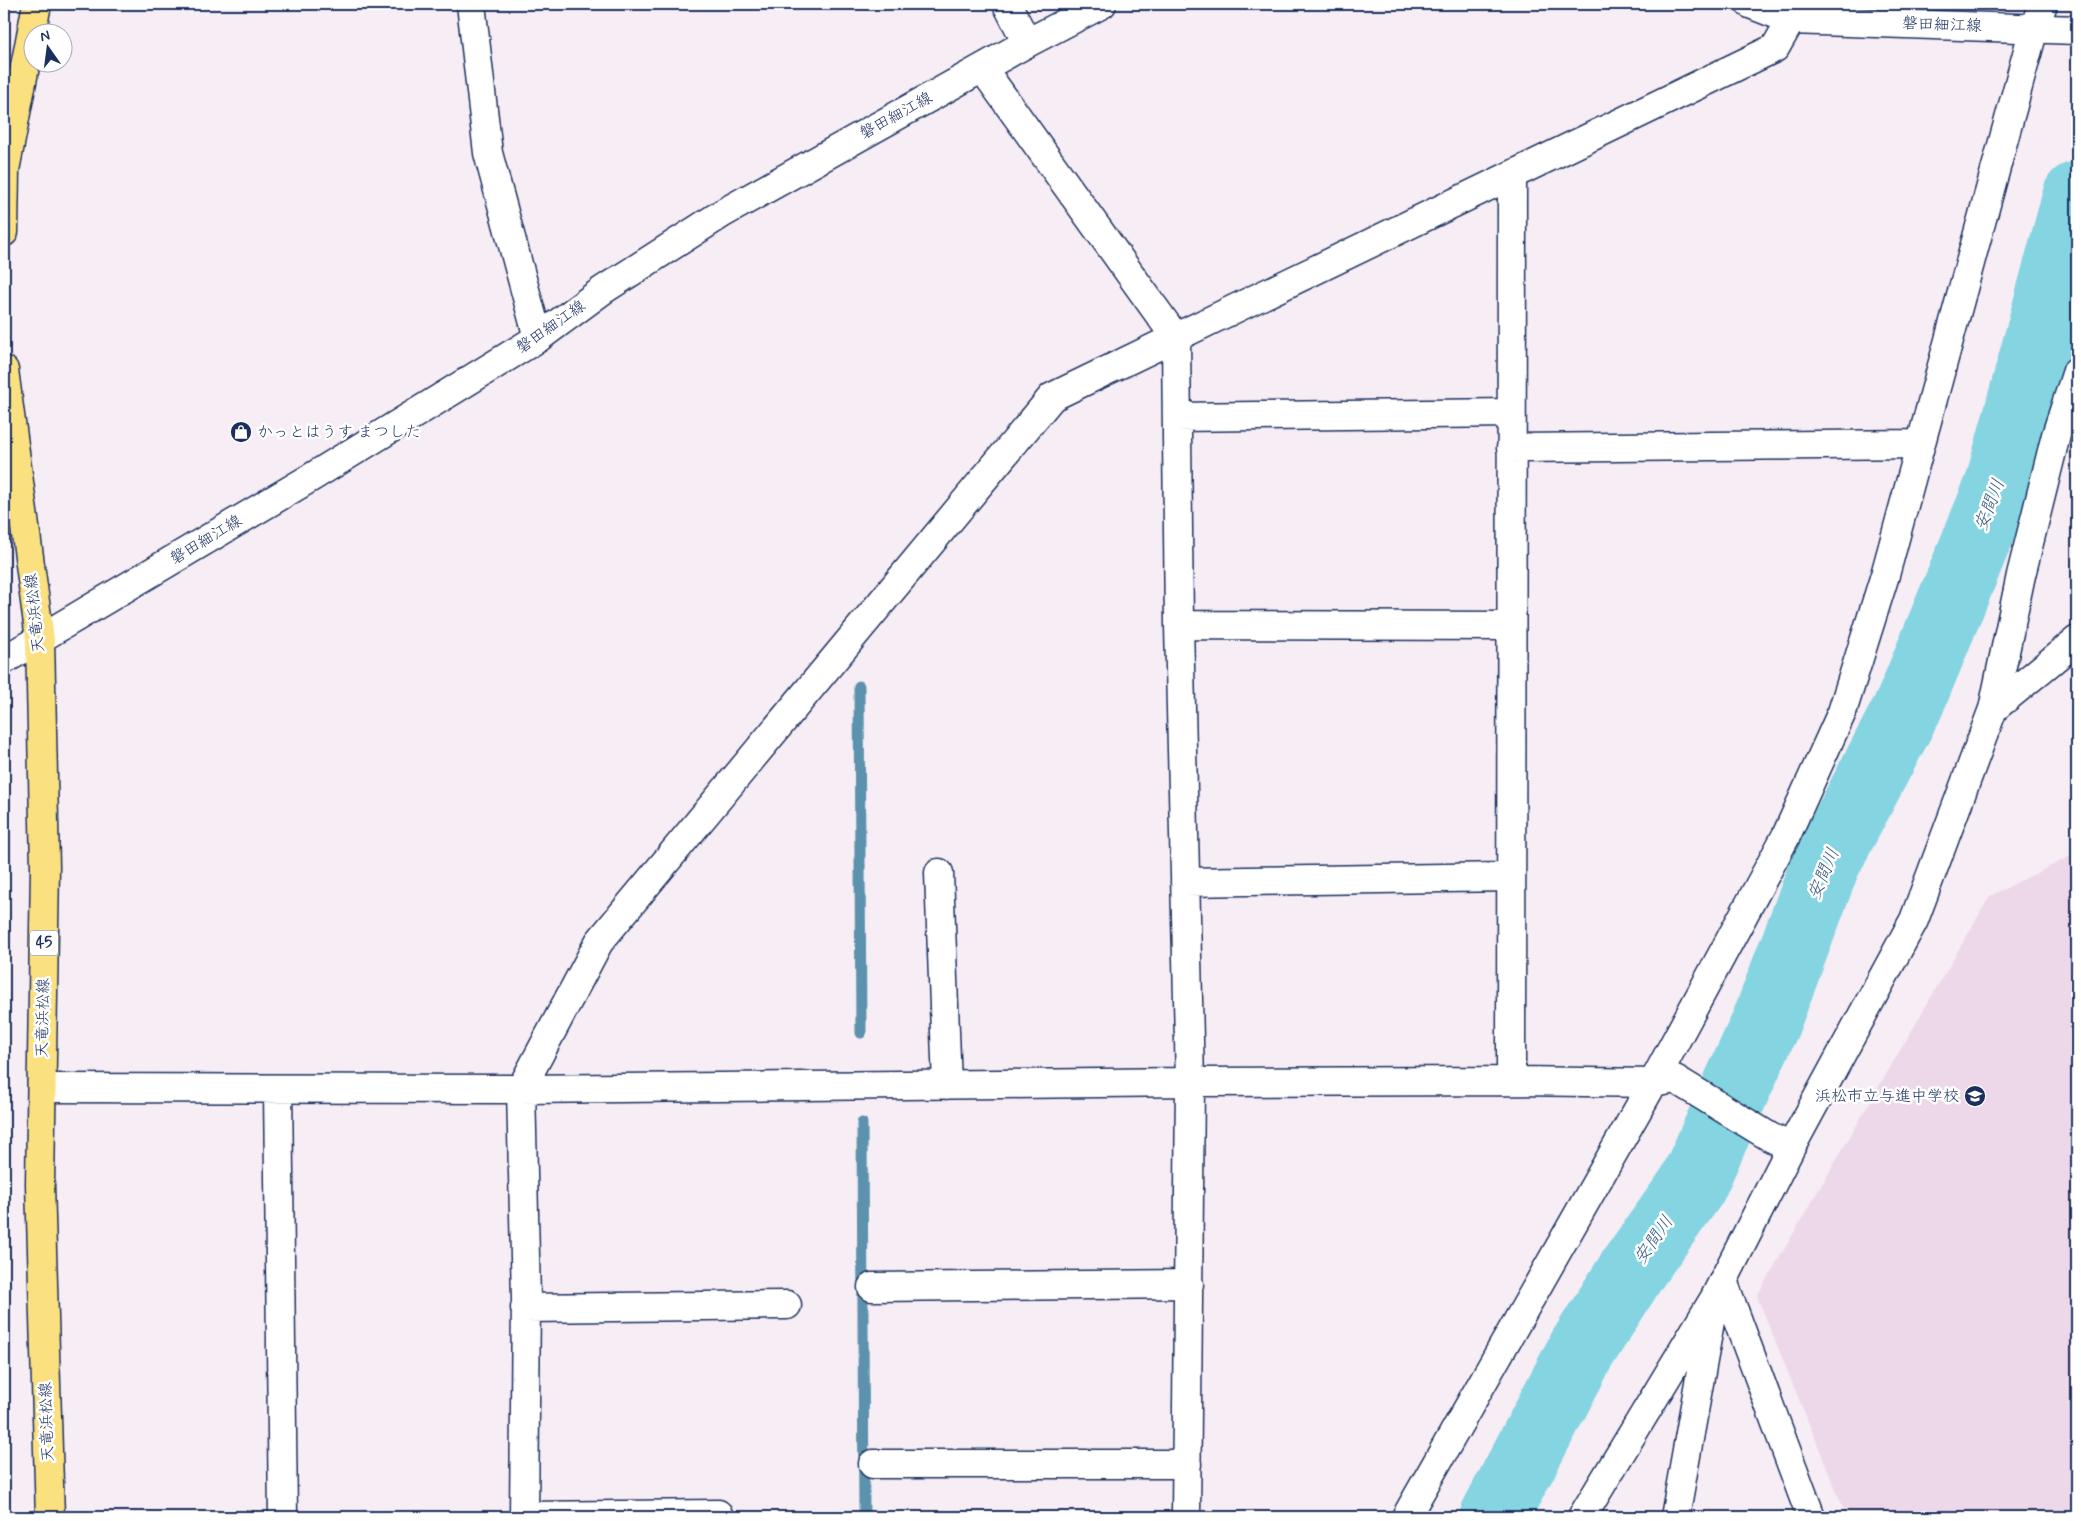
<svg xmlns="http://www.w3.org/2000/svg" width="2081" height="1521" font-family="Mynerve,'Klee One',sans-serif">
	<rect width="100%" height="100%" fill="#f6edf5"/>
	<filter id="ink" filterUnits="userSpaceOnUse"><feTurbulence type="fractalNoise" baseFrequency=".02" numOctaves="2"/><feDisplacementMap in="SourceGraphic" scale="10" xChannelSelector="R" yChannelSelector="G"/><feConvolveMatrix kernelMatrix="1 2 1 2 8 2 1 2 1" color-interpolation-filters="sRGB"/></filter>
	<g filter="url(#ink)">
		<path fill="#ecd8e9" d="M2077 853V1517H1847L1757 1296 1990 896Z"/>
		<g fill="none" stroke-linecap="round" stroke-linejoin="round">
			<path stroke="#5b92ad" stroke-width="11" d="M859 686 861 1033
				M862 1123 864 1517"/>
			<path stroke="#85d4e2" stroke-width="69" d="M1494 1517 1581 1351 1634 1267 1692 1186 1766 1022 1826 863 1909 705 1999 486 2077 196"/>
			<g stroke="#1b2f5e" stroke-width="31">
				<path id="minor" d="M471 4 488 153 538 338
					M1007 4 1027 43
					M983 69 1176 338 1179 625 1190 1082 1186 1517
					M1177 417 1511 413
					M1511 448 1920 444
					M1179 625 1511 626
					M1993 709 2077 640
					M939 873 947 1085
					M1185 882 1510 877
					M1511 1081 1653 1083 1675 1079 1770 1137 1791 1147
					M42 1088 521 1089 1190 1082 1511 1081 1512 175
					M278 1089 283 1517
					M1723 1281 1811 1517
					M872 1287 1189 1284
					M525 1308 787 1305
					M873 1464H1187
					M524 1516 718 1514
					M524 1517 526 1298 521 1089 599 942 1052 397 1775 48 1791 20 1790 4
					M1406 1517 1653 1083 1786 836 1842 712 1885 575 2034 28 2043 4
					M1582 1517 1714 1299 1791 1147 1914 920 1993 709 2021 575 2056 435 2077 371
					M1675 1517 1711 1316"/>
			</g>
			<g stroke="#1b2f5e" stroke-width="31">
				<path id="secondary" d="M1750 4 1791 20 2077 30
					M4 660 312 477 538 338 603 290 723 213 1027 43 1102 4"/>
			</g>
			<g stroke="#1b2f5e" stroke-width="31">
				<path id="primary" d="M4 232 5 170 37 4
					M4 370 40 639 45 867 40 1184 50 1517"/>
			</g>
			<use href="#minor" stroke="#fff" stroke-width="28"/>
			<use href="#secondary" stroke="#fff" stroke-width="28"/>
			<use href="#primary" stroke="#fbe080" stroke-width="28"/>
		</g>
	</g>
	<defs>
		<g id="shop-disc" transform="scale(1.125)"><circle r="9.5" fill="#1b2f5e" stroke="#fff"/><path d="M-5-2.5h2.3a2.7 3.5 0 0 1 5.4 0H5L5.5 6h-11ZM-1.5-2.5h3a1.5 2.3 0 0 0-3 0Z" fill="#fff"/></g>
		<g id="school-disc" transform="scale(1.125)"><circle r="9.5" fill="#1b2f5e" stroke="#fff"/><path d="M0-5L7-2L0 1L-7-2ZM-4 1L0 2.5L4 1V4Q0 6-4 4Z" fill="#fff"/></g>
	</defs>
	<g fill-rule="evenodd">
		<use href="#shop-disc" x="241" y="432"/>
		<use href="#school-disc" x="1975" y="1096"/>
	</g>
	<g text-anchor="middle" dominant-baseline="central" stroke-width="5" stroke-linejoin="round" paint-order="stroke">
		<rect fill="#fff" stroke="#5f6d8e" stroke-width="1" x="30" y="930.5" width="28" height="25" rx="4"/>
		<g font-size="15" font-weight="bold" fill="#1b2f5e">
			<text x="44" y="943">45</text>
		</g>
		<g font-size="16" fill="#1b2f5e" stroke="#fff">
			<text transform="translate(1942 25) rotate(2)">磐田細江線</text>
			<text transform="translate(896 116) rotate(-29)">磐田細江線</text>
			<text transform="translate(551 327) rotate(-35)">磐田細江線</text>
			<text transform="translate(206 540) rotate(-31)">磐田細江線</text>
			<text transform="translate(35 613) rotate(-96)">天竜浜松線</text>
			<text transform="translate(43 1018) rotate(-89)">天竜浜松線</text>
			<text transform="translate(47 1422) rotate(-92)">天竜浜松線</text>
		</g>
		<g font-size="16" fill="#1b2f5e" stroke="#fff" text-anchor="start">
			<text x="257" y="432">かっとはうす まつした</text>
			<text x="1959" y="1096" text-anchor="end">浜松市立与進中学校</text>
		</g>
		<g font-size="18" font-style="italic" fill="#36587f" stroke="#fff">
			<text transform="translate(1990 505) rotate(-69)">安間川</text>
			<text transform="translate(1824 874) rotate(-67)">安間川</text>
			<text transform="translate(1654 1240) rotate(-55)">安間川</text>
		</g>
	</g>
	<rect width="2081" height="1521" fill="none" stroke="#fff" stroke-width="20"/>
	<rect x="10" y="10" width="2061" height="1501" fill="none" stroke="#1b2f5e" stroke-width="2" filter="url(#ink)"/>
	<g transform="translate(48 48) rotate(346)"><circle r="24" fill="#ffffff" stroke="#a4acbf"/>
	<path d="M0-4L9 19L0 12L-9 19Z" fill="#1b2f5e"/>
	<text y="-8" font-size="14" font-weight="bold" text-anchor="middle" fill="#1b2f5e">N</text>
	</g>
</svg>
